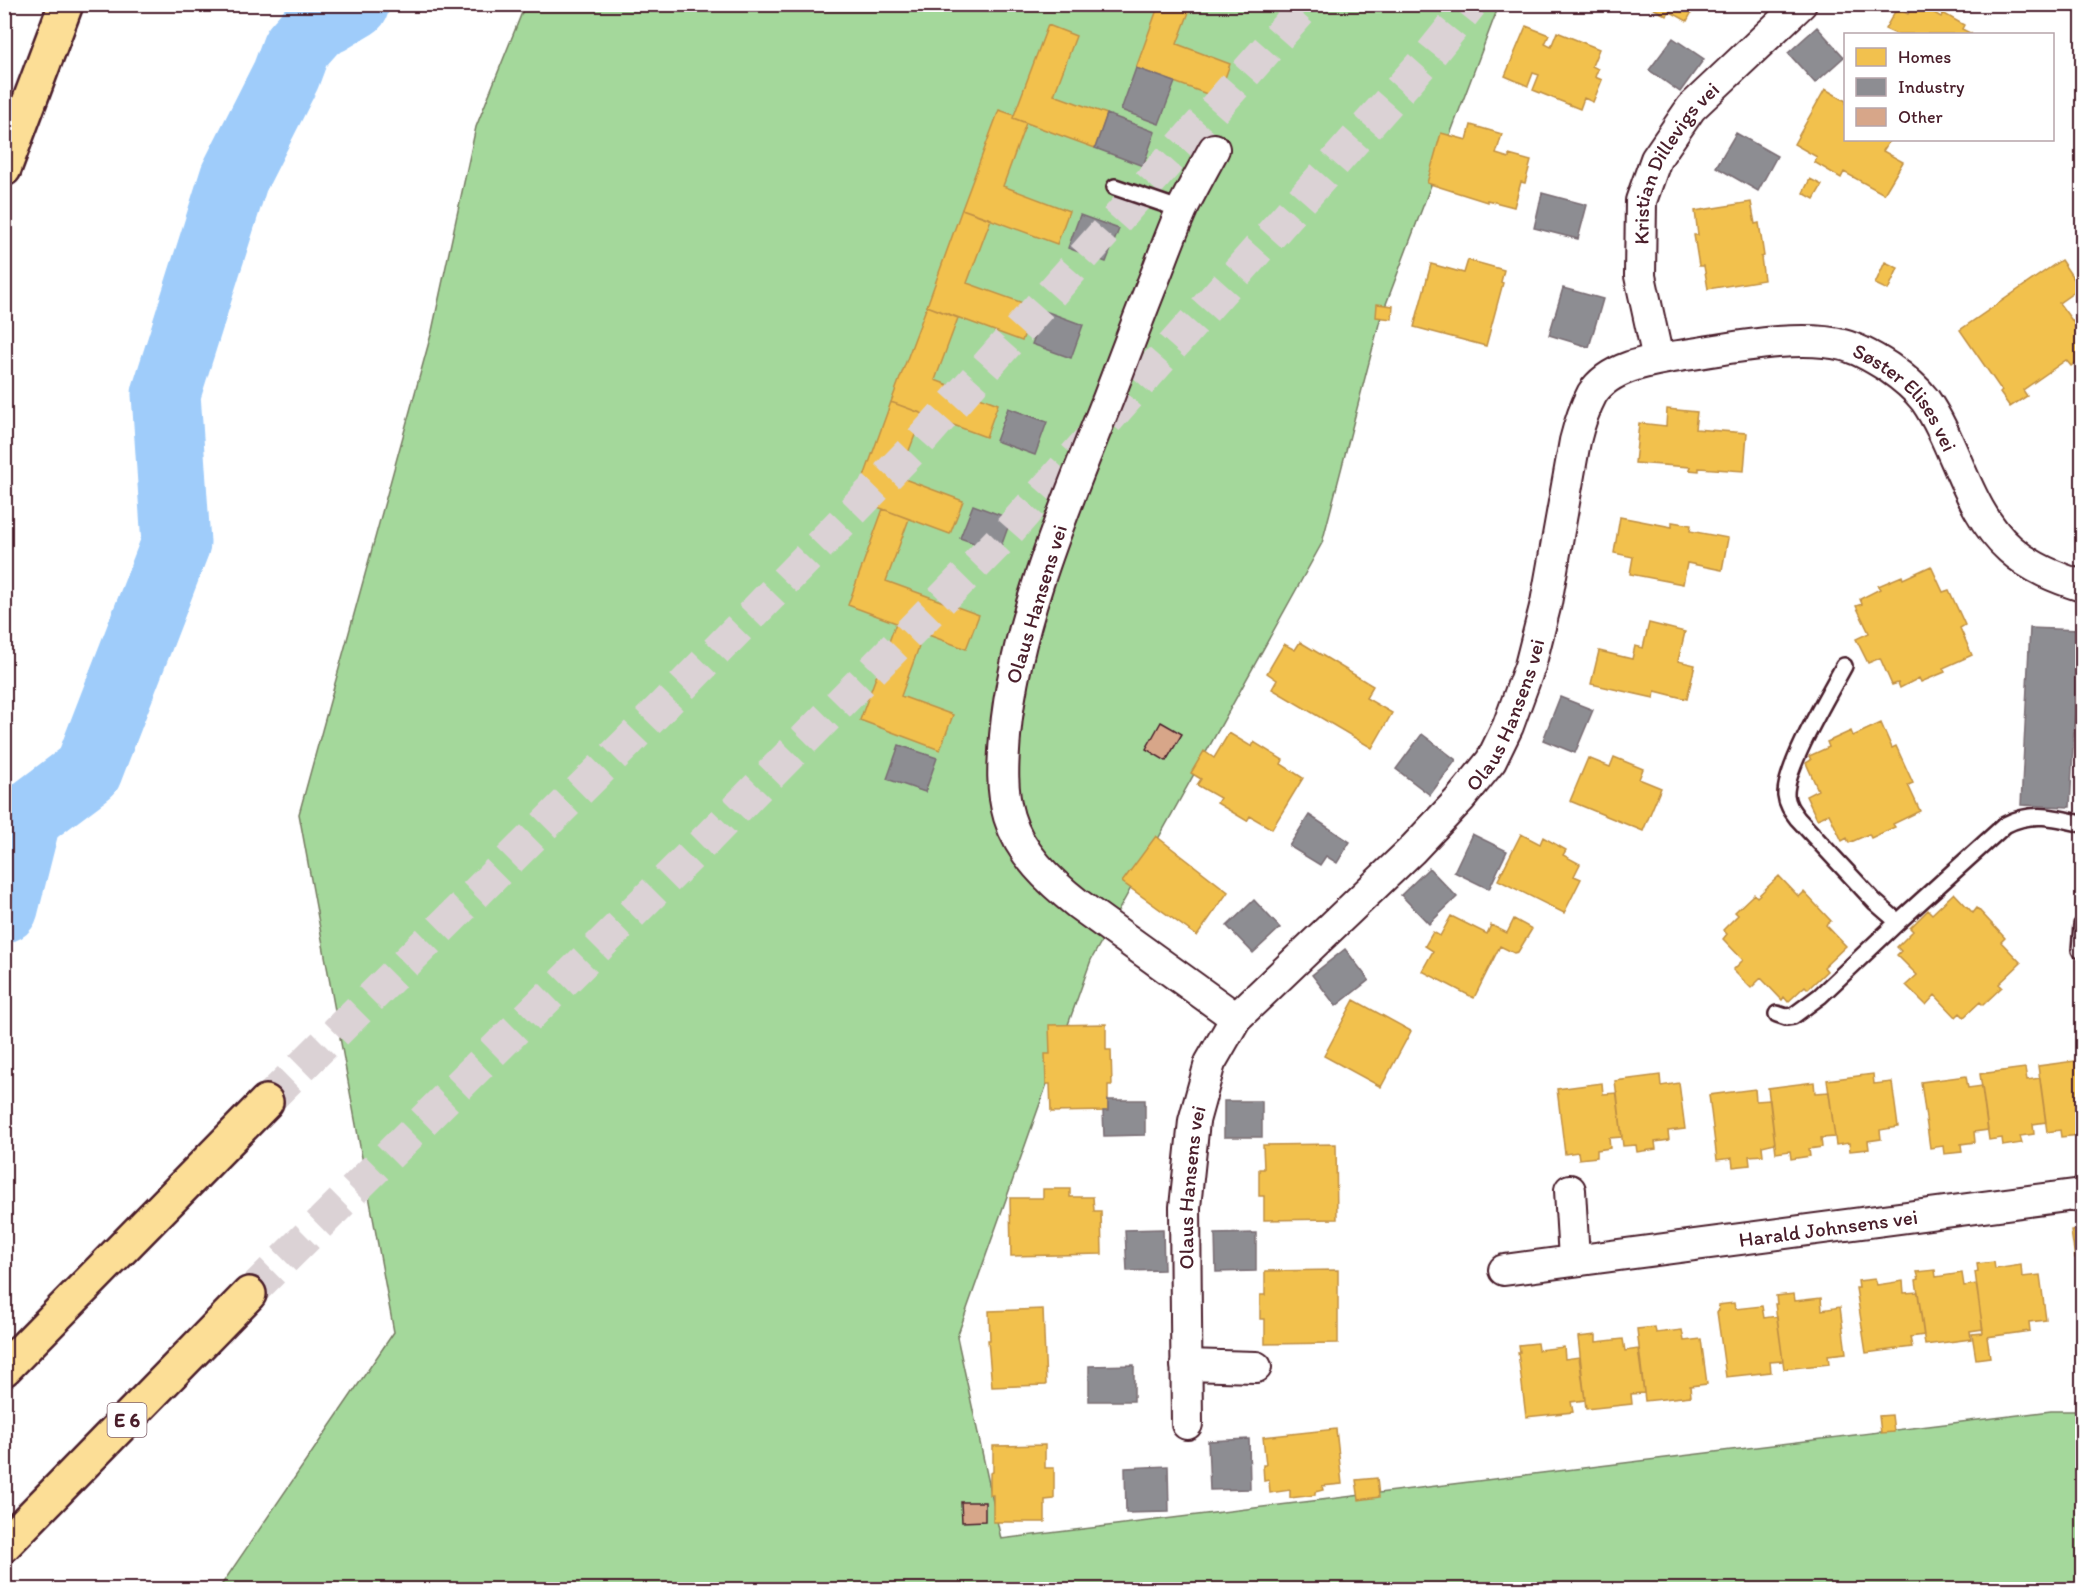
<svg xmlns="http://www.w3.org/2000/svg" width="2087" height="1594" font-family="Itim,sans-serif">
	<rect width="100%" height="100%" fill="#fff"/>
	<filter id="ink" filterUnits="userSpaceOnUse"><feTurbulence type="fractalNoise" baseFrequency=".0167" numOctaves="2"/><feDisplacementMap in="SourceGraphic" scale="12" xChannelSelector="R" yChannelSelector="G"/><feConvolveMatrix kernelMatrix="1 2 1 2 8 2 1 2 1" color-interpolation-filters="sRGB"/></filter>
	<g filter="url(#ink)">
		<path fill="#a4d89b" stroke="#777c63" stroke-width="1.5" d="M525 5H1499L1380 320 1322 543 1091 960 957 1337 1001 1539 2051 1411H2082V1589L218 1590 394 1332 299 814 432 331 476 127Z"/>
		<path fill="#f2c14e" stroke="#c09044" stroke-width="1.5" d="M1159 4H1192L1177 44 1230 64 1218 98 1136 68Z
			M1645 4H1696L1687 21 1669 11 1667 16Z
			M1913 4H1919L1941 17 1943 13 1964 25 1962 29 1972 34H1896L1885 29 1897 8 1908 14Z
			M1048 25 1076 36 1054 95 1107 114 1095 148 1013 118Z
			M1526 26 1549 35 1545 44 1551 47 1557 32 1599 49 1592 66 1598 69 1595 77 1602 80 1593 102 1584 98 1580 109 1533 90 1539 75 1533 73 1528 86 1505 76Z
			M1825 89 1846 101V140H1890L1883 151 1903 162 1884 194 1844 172 1841 178 1814 162 1817 157 1794 144Z
			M999 110 1014 115 1013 118 1026 123 1003 186 1069 211 1057 244 962 209Z
			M1471 125 1502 134 1496 154 1509 158V155L1531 161 1525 183 1521 182 1514 207 1487 200V202L1427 183 1441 133 1467 140Z
			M1810 179 1822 185 1814 199 1803 193Z
			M1751 202 1755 224 1759 223 1764 256 1761 257 1764 280 1708 289 1704 266H1699L1694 235H1698L1695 211Z
			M962 209 991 219 967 283 1034 307 1022 341 927 306Z
			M1468 260 1504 270 1501 282 1503 283 1486 346 1414 327 1431 264 1464 273Z
			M2061 260 2080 288 2059 303 2082 334V358L2071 366 2066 360 2023 390 2027 396 2010 407 2000 393 2002 391 1960 330Z
			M1885 262 1898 268 1888 290 1875 284Z
			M1377 304 1393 306 1392 319 1376 317Z
			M927 306 958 318 935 380 998 404 986 437 891 402Z
			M891 402 923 414 899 477 963 501 950 534 856 499Z
			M1667 409 1697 412 1695 429 1747 433 1744 471 1699 468V471L1689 470 1690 467 1635 463 1639 423 1666 426Z
			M883 509 909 519 886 581 979 615 966 649 848 605Z
			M1620 517 1672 527V522L1691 525 1690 531 1728 538 1722 570 1687 563 1683 584 1630 574 1633 557 1614 553Z
			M1931 566 1943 592 1949 590 1965 625 1960 628 1972 655 1943 668 1945 672 1921 682 1919 678 1900 688 1898 683 1892 685 1880 658 1868 663 1856 639 1869 633 1856 606 1862 604 1860 599 1880 589 1878 586 1902 576 1903 579Z
			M896 623 924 633 901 696 953 715 940 750 860 720Z
			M1649 623 1685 632 1678 661 1695 665 1687 699 1655 691 1654 698 1591 684 1599 651 1632 659 1635 646 1643 648Z
			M1300 642 1373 686 1366 698 1392 713 1372 748 1272 689 1277 680 1267 673 1284 644 1295 650Z
			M1881 723 1892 748 1896 746 1913 783 1908 785 1920 811 1893 824 1895 827 1871 838 1869 834 1849 843 1847 838 1842 841 1829 814 1817 819 1806 796 1818 790 1806 763 1811 760 1809 756 1829 747 1827 742 1851 731 1853 736Z
			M1229 733 1252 747 1254 742 1283 760 1281 764 1303 778 1272 829 1250 816 1247 821 1217 803 1220 798 1197 785 1201 779 1191 773 1204 751 1214 758Z
			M1614 757 1643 769 1639 779 1661 788 1643 831 1570 801 1588 758 1610 767Z
			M1521 834 1540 844 1543 837 1566 850 1563 855 1580 864 1574 876 1581 879 1564 913 1498 880Z
			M1156 836 1228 892 1197 936 1122 882Z
			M1779 876 1799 897 1804 892 1831 921 1826 925 1846 946 1824 967 1827 971 1808 989 1805 986 1788 1002 1784 997 1782 1000 1761 978 1751 988 1733 970 1743 960 1723 939 1727 934 1723 930 1738 915 1735 912 1754 894 1757 897Z
			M1954 893 1973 913 1977 908 2005 938 2001 942 2021 963 1999 984 2002 987 1983 1005 1980 1002 1964 1017 1960 1013 1956 1017 1935 995 1926 1005 1906 985 1917 975 1897 955 1901 951 1897 947 1913 931 1910 928 1928 910 1932 914Z
			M1451 916 1487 934 1491 925 1507 933 1514 919 1532 929 1518 952 1514 953 1500 946 1474 998 1422 971 1433 951 1425 946 1433 932 1440 936Z
			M1354 1000 1411 1031 1381 1087 1324 1056Z
			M1106 1024V1050H1111L1112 1085H1108V1111L1051 1112 1050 1084H1046L1045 1054H1050L1049 1025Z
			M2082 1060V1127H2079L2080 1135 2061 1137 2060 1130 2047 1132 2038 1066Z
			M2025 1068 2027 1080 2040 1078 2046 1122 2033 1124 2034 1134 2020 1136 2022 1143 2003 1146 2002 1138 1989 1140 1980 1074Z
			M1873 1074 1874 1084 1892 1082 1898 1127 1880 1130 1881 1139 1868 1141 1869 1149 1850 1151 1849 1143 1836 1145 1827 1080Z
			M1660 1075 1661 1086 1679 1083 1685 1129 1668 1131 1669 1140 1655 1142 1656 1149 1637 1152 1636 1145 1623 1146 1615 1081Z
			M1966 1076 1968 1088 1982 1086 1988 1130 1974 1132 1975 1142 1961 1144 1962 1152 1944 1154 1943 1146 1930 1148 1921 1082Z
			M1814 1082 1815 1093 1829 1092 1835 1137 1821 1138 1822 1147 1809 1149 1810 1156 1791 1159 1790 1151 1776 1153 1768 1088Z
			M1602 1083 1603 1094 1617 1093 1622 1137 1609 1138 1610 1148 1597 1150V1157L1579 1159 1578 1152 1565 1154 1557 1089Z
			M1755 1089 1756 1101 1770 1100 1775 1143 1762 1146 1763 1155 1749 1156 1750 1165 1733 1167 1732 1158 1717 1160 1709 1095Z
			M1336 1144 1337 1219 1264 1220V1196H1259V1169H1264L1263 1145Z
			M1043 1189H1070V1197H1093L1094 1211H1101L1102 1254 1011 1256 1010 1198H1043Z
			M2082 1229V1257L2075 1258 2071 1231Z
			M1994 1262 1995 1269 2021 1265 2022 1277 2040 1275 2046 1320 2029 1322 2030 1331 1987 1337 1990 1357 1976 1359 1972 1334 1983 1333 1975 1272 1978 1271 1977 1264Z
			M1338 1270V1343L1265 1344V1319H1260V1295H1265V1271Z
			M1935 1270 1936 1277 1962 1273 1964 1286 1976 1284 1983 1329 1970 1331 1971 1339 1925 1345 1916 1280 1919 1279 1917 1272Z
			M1875 1279 1877 1285 1903 1281 1904 1293 1918 1292 1924 1335 1910 1337 1912 1347 1866 1353 1856 1288H1859L1858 1281Z
			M1794 1294 1795 1301 1821 1298 1822 1310 1840 1307 1846 1353 1828 1355 1829 1364 1784 1369 1775 1304H1777L1776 1296Z
			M1734 1303 1735 1309 1762 1306 1764 1318 1777 1316 1783 1361 1770 1362 1771 1372 1726 1377 1717 1312 1719 1311 1718 1305Z
			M1043 1309 1046 1385 992 1387 988 1340H990L989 1311Z
			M1655 1327 1656 1333 1682 1330 1684 1341 1701 1339 1707 1384 1690 1386 1691 1396 1645 1401 1637 1329Z
			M1596 1335V1342L1623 1339 1625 1351 1638 1349 1644 1393 1631 1394 1632 1404 1586 1409 1578 1337Z
			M1537 1343 1538 1350 1564 1347 1565 1359 1579 1357 1585 1400 1571 1402 1573 1412 1526 1417 1518 1352H1520L1519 1345Z
			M1892 1415 1894 1432 1881 1433 1879 1416Z
			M1336 1429 1342 1484 1322 1486 1323 1490 1315 1492V1495L1290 1498V1490L1270 1493 1269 1480 1264 1481 1263 1465H1266L1263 1437Z
			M1045 1445V1468H1054V1499L1045 1500V1522H993V1495H990V1473L993 1472V1446Z
			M1377 1478 1379 1497 1359 1500 1356 1480Z"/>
		<path fill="#8d8d92" stroke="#796c73" stroke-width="1.5" d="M1817 27 1844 57 1815 83 1788 53Z
			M1673 38 1704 59 1680 92 1649 70Z
			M1136 68 1175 82 1159 124 1121 110Z
			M1107 114 1155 132 1143 166 1095 148Z
			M1736 133 1777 156 1758 191 1716 167Z
			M1542 193 1587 205 1578 239 1534 228Z
			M1080 215 1119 229 1106 262 1068 248Z
			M1563 288 1603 299 1589 347 1549 335Z
			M1045 311 1083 325 1071 358 1032 344Z
			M1008 408 1047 422 1035 455 996 441Z
			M973 505 1011 519 999 552 960 538Z
			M2030 628 2079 630 2070 807 2021 805Z
			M1560 697 1593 710 1575 753 1543 740Z
			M1422 734 1456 760 1430 795 1396 769Z
			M899 745 937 758 925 792 887 779Z
			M1309 815 1350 842 1337 863 1326 856 1320 865 1289 846Z
			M1472 834 1507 851 1489 889 1454 872Z
			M1429 868 1457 897 1429 924 1401 895Z
			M1254 900 1280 928 1253 953 1227 926Z
			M1345 949 1369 980 1336 1006 1312 975Z
			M1108 1100H1145V1135L1104 1136 1103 1111H1108Z
			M1224 1101H1262V1137H1224Z
			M1163 1229 1164 1270 1127 1271 1125 1230Z
			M1256 1233V1271L1216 1272 1215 1234Z
			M1134 1365V1401H1089V1366Z
			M1249 1439 1250 1489 1210 1490 1208 1441Z
			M1168 1466 1169 1512 1126 1513 1125 1468Z"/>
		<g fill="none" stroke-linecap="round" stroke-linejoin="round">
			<path stroke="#9fccfa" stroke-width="69" d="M4 908 27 817 88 771 176 543 166 394 234 178 286 75 296 48 327 13 328 20 355 4"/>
		</g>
		<path fill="#d7a689" stroke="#4a1f2b" stroke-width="1.5" d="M1161 722 1182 734 1166 761 1146 749Z
			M961 1502H985V1521L962 1522Z"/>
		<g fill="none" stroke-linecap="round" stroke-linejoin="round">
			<path stroke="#dbd2d5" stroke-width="33" stroke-dasharray="33 16" stroke-linecap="butt" d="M266 1102 627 743 916 446 1307 4
				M249 1294 706 840 1007 533 1430 55 1471 4"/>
			<g stroke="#4a1f2b" stroke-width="20">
				<path id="service" d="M1115 187 1182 210
					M1844 666C1829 694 1785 767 1786 795 1787 805 1792 811 1798 819L1875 902 1898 922
					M2080 950 2082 925
					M1777 1014 1786 1017 1793 1016 1820 996 1898 922 2005 825C2031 811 2055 817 2082 824"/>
			</g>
			<g stroke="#4a1f2b" stroke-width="34">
				<g id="minor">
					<path d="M1214 149C1203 169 1192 189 1182 209 1173 229 1165 251 1157 272 1140 314 1124 357 1108 399 1066 505 1015 621 1005 736 1003 763 1001 790 1009 817 1020 854 1049 881 1078 904L1236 1018"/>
					<path id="s1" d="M1658 359 1640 276 1641 201 1656 159 1691 108 1801 4"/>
					<path d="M1570 1190 1574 1260"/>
					<path id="s2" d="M1504 1270 2082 1194"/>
					<path d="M1186 1365 1256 1367"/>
					<path id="s3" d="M1187 1424 1185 1207 1194 1121 1210 1063 1236 1018 1411 851 1461 798 1491 761 1508 726 1530 666 1546 603 1575 441C1579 425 1584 409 1592 394 1610 365 1655 360 1685 355 1732 348 1798 334 1843 345 1859 349 1874 358 1888 367 1901 376 1915 387 1925 400 1957 446 1967 511 2010 549 2031 568 2057 578 2082 586"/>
				</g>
			</g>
			<g stroke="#4a1f2b" stroke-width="38">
				<path id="primary" d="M4 169 66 4"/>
			</g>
			<g stroke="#4a1f2b" stroke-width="38">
				<path id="motorway" d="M4 1369 266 1102
					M4 1545 249 1294"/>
			</g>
			<use href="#service" stroke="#fff" stroke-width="15"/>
			<use href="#minor" stroke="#fff" stroke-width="30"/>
			<use href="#primary" stroke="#fcde96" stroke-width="33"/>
			<use href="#motorway" stroke="#fcde96" stroke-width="33"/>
		</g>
	</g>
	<g text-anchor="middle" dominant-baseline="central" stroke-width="6" stroke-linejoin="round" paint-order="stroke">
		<rect fill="#fff" stroke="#80626b" stroke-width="1.5" x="107.5" y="1403" width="39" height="34" rx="4.5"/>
		<g font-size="20" font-weight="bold" fill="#4a1f2b">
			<text x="127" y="1420">E 6</text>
		</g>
		<g font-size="21" fill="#4a1f2b" stroke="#fff">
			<text stroke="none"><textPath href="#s1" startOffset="208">Kristian Dillevigs vei</textPath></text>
			<text stroke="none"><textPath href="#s3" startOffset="1508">Søster Elises vei</textPath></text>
			<text transform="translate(1036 604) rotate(-73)">Olaus Hansens vei</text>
			<text stroke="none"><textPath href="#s3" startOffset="826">Olaus Hansens vei</textPath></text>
			<text stroke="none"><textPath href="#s3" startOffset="237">Olaus Hansens vei</textPath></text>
			<text stroke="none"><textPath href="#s2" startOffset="327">Harald Johnsens vei</textPath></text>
		</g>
	</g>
	<rect width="2087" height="1594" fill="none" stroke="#fff" stroke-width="24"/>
	<rect x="12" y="12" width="2063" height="1570" fill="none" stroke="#4a1f2b" stroke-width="2" filter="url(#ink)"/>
	<rect x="1844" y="33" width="210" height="108" fill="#ffffff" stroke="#b7a5aa" stroke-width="1.5"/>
	<rect x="1856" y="48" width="30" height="18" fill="#f2c14e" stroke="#b7a5aa" stroke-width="1.5"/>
	<text x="1898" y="63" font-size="18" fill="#4a1f2b">Homes</text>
	<rect x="1856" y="78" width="30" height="18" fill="#8d8d92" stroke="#b7a5aa" stroke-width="1.5"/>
	<text x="1898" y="93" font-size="18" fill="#4a1f2b">Industry</text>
	<rect x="1856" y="108" width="30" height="18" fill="#d7a689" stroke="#b7a5aa" stroke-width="1.5"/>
	<text x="1898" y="123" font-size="18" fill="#4a1f2b">Other</text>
</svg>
